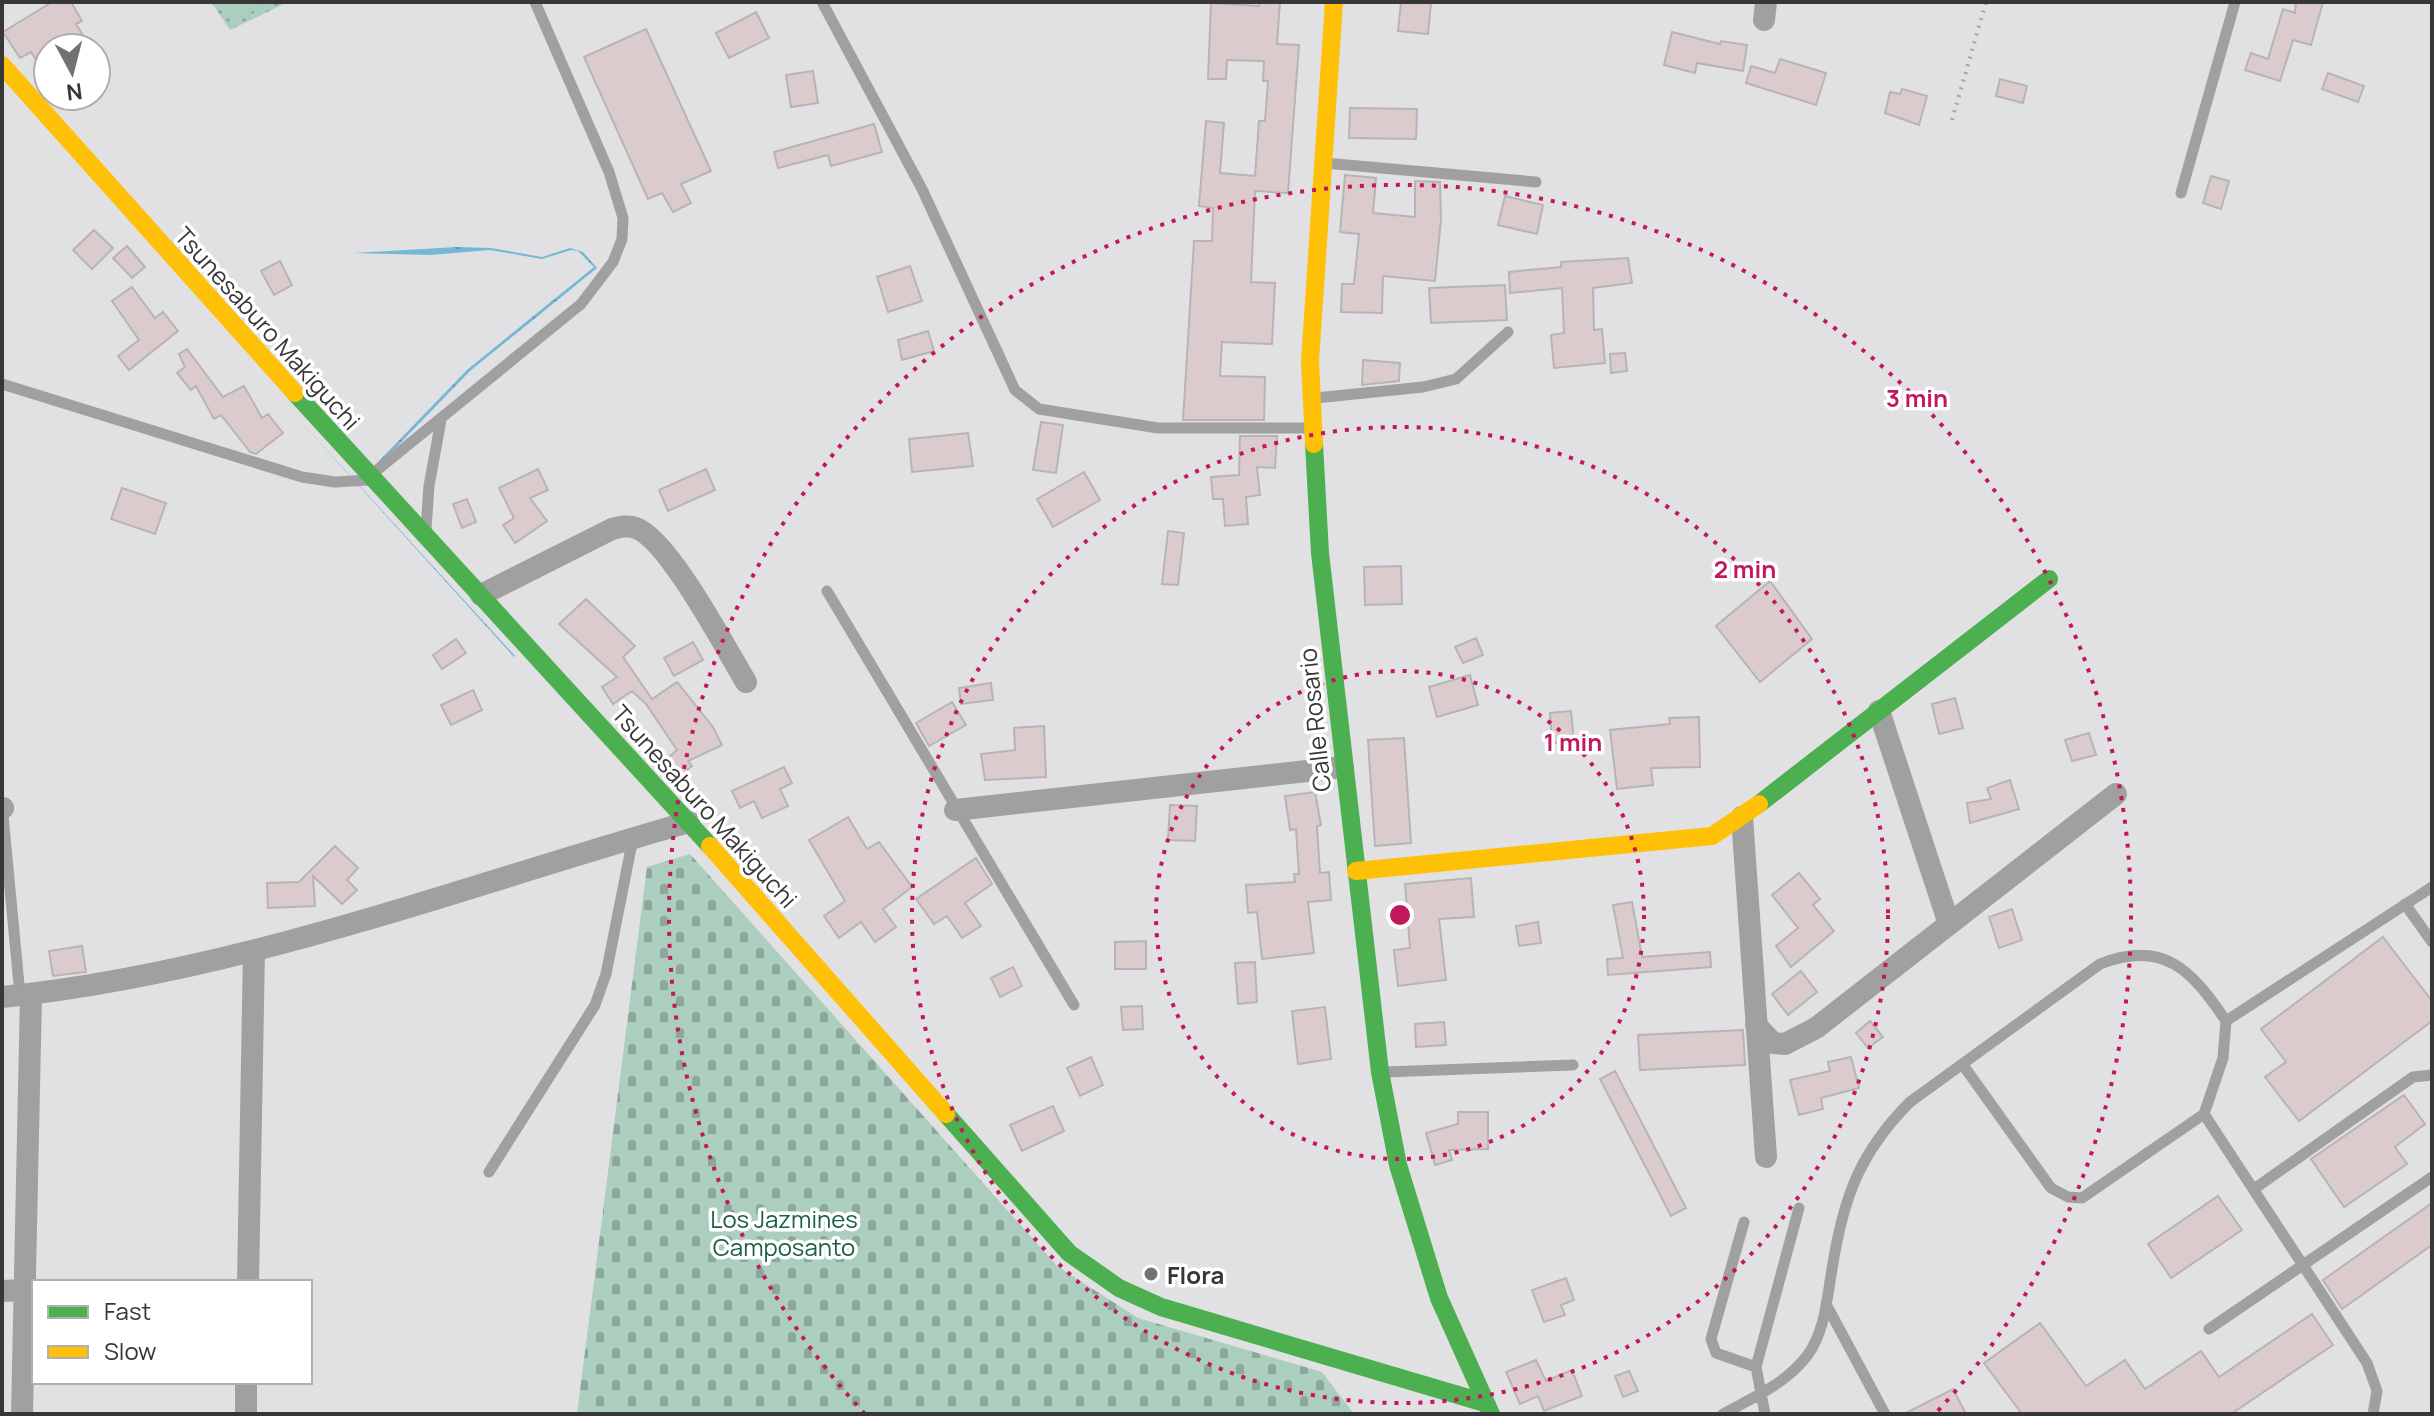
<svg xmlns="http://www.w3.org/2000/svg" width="2434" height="1416" font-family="Manrope,sans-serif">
	<defs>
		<pattern id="cemetery-stones" width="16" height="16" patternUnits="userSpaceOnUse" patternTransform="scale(2)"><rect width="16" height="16" fill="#accebe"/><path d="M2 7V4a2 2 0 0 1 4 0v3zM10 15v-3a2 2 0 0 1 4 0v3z" fill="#8da89b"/></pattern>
		<pattern id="park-dots" width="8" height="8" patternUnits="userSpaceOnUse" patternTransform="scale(2)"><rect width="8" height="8" fill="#accebe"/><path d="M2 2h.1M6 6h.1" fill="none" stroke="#8da89b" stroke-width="1.8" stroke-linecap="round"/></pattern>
		<pattern id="water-ripples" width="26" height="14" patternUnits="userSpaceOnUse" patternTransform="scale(2)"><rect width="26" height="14" fill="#75b8d5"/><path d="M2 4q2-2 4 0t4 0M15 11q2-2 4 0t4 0" fill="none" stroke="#6196ae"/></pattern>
	</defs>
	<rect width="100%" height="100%" fill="#e1e1e4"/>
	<path fill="url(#cemetery-stones)" d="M690 854 1057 1266 1138 1318 1322 1372 1354 1414H577L647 867Z"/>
	<path fill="url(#park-dots)" d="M211 2H288L230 30Z"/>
	<path fill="#accebe" d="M219 2H267L233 24Z"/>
	<path fill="url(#water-ripples)" d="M456 247 491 248 542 257 570 248 583 252 597 268 470 371 379 465 377 463 468 369 594 267 578 251 571 250 542 259 490 250 430 255 354 253Z
		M293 413 515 656 514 657Z"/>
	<path fill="#dccbcc" stroke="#b6b4b6" stroke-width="2" d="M52 2H71L82 21 76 24 91 48H48V79L31 52 20 58 3 32Z
		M1259 2H1280L1277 44 1299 45 1288 193 1255 191 1251 282 1275 283 1272 344 1222 342 1220 376 1265 377 1264 420H1183L1194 241H1212L1213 208 1199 206 1206 121 1224 123 1220 173 1255 176 1259 121H1265L1268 81H1263L1264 61 1227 60 1226 79H1208L1211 3 1259 6Z
		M1401 2H1431L1428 34 1398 31Z
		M2296 2H2323L2311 45 2293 40 2280 81 2245 70 2251 53 2268 59 2283 9 2295 13Z
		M756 12 769 38 729 58 716 33Z
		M646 29 711 171 681 184 691 203 673 212 662 193 648 199 584 57Z
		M1672 32 1720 44 1721 41 1747 45 1743 71 1697 63 1695 73 1664 65Z
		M1780 59 1826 73 1816 105 1746 83 1751 66 1775 73Z
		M813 71 818 103 791 107 786 75Z
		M2328 73 2364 86 2358 102 2322 89Z
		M2000 79 2027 86 2023 103 1996 96Z
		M1902 89 1927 96 1919 125 1885 113 1890 92 1900 94Z
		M1350 108 1417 109 1416 139 1349 138Z
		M874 124 882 152 831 166 828 155 778 168 774 152Z
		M1345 175 1376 178 1373 213 1415 217V181L1440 182 1441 219 1435 281 1383 276 1382 313 1341 312 1342 284H1354L1359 234 1340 232Z
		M2211 176 2229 181 2221 209 2203 203Z
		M1505 196 1543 205 1537 234 1498 225Z
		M94 230 113 248 92 269 73 250Z
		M127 246 145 267 132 278 113 258Z
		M1628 258 1632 283 1593 288 1594 330 1602 329 1605 363 1554 368 1551 335 1564 333 1562 288 1510 293 1509 272 1561 267V262Z
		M280 261 292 285 274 295 261 271Z
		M910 266 922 301 888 312 877 277Z
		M1505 285 1507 320 1431 323 1429 288Z
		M132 287 155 318 163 312 178 331 129 370 118 356 139 340 112 301Z
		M928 331 934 351 902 360 898 340Z
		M187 349 223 397 244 386 262 418 268 414 283 433 256 454 250 452 221 415 214 419 196 386 191 390 177 373 185 367 179 354Z
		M1625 353 1627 371 1611 373 1610 354Z
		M1363 360 1400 363 1399 381 1362 385Z
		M1041 422 1063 425 1056 473 1033 470Z
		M968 433 973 466 912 472 909 439Z
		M1240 436H1277L1275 468 1257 467 1260 495 1246 497 1248 524 1225 526 1223 499H1213L1211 477 1239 475Z
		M538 469 548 490 530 498 547 521 515 543 503 525 514 518 499 488Z
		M706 469 715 490 668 511 659 490Z
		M1084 472 1100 500 1053 527 1037 499Z
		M122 488 166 503 155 534 111 519Z
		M467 499 476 522 462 528 453 504Z
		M1168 531 1184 533 1178 585 1162 584Z
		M1401 566 1402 604 1365 605 1364 567Z
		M1770 581 1812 639 1760 682 1716 626Z
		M586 599 635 646 623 657 652 699 677 682 713 727 722 745 688 761 692 766 675 779 660 764 677 750 646 704 632 691 613 704 602 687 617 677 559 624Z
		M1476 638 1483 655 1463 663 1455 647Z
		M456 639 466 653 442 669 433 655Z
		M693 642 703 660 674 676 664 658Z
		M1470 675 1478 705 1437 717 1429 687Z
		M991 683 993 700 961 704 959 688Z
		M473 690 482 710 451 725 441 705Z
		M1955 698 1963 728 1939 734 1932 704Z
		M952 702 966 725 929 746 916 723Z
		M1571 711 1574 742 1552 743 1550 713Z
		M1699 717 1700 767 1651 768 1653 785 1617 789 1610 730 1670 724 1669 718Z
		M1044 726 1046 777 985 780 981 754 1015 750 1014 728Z
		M2089 733 2096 755 2072 761 2065 740Z
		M1404 738 1411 843 1375 846 1368 740Z
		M784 767 792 783 780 789 788 806 762 818 754 801 740 808 732 791Z
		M2010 780 2019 809 1970 823 1967 803 1991 799 1987 788Z
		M1315 792 1321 825 1317 826 1320 873 1329 872 1331 900 1308 902 1314 953 1262 959 1257 912 1248 913 1246 885 1295 882 1294 874H1299L1296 829 1290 830 1285 796Z
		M1170 805 1197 806 1195 841 1168 840Z
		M848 817 867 849 879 842 912 887 883 909 896 927 875 942 861 922 839 938 824 916 845 901 809 840Z
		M335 846 358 868 347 880 357 890 342 904 313 876 315 906 268 908 267 883 299 882Z
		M976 858 992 884 965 903 981 926 962 938 947 916 934 924 916 899Z
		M1799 873 1820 899 1813 905 1834 931 1791 967 1776 946 1798 928 1772 895Z
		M1471 878 1474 917 1439 919 1446 980 1398 986 1394 950 1410 948 1405 884Z
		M1632 902 1642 957 1710 952 1711 967 1608 975 1607 959 1623 958 1613 905Z
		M2012 909 2022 940 1999 948 1989 917Z
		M1538 922 1541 943 1519 946 1516 926Z
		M2383 937 2432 1001V1021L2299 1121 2265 1077 2286 1062 2261 1029Z
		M1146 941V969H1115V942Z
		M82 946 86 972 53 976 49 951Z
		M1255 962 1257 1002 1238 1004 1235 963Z
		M1013 967 1022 986 1000 997 991 978Z
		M1801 971 1817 992 1788 1015 1772 994Z
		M1142 1006 1143 1029 1123 1030 1121 1007Z
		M1325 1007 1331 1059 1298 1064 1292 1011Z
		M1870 1021 1883 1037 1868 1048 1856 1033Z
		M1444 1022 1446 1045 1416 1047 1415 1024Z
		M1743 1030 1745 1065 1640 1070 1638 1035Z
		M1091 1057 1103 1085 1080 1096 1067 1068Z
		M1851 1057 1859 1088 1821 1098 1823 1109 1799 1115 1790 1080 1830 1071 1828 1062Z
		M1615 1071 1686 1208 1671 1216 1600 1079Z
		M2404 1095 2425 1124 2395 1147 2407 1164 2344 1207 2311 1159Z
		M1053 1106 1064 1131 1022 1151 1010 1125Z
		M1458 1112H1488V1149L1449 1150 1452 1160 1435 1165 1426 1133 1458 1124Z
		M2218 1196 2242 1230 2171 1278 2148 1244Z
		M2432 1203V1245L2342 1309 2323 1280Z
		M1566 1278 1574 1300 1561 1305 1565 1315 1544 1322 1532 1290Z
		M2312 1314 2333 1345 2231 1414H2022L1984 1363 2040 1323 2086 1386 2125 1360 2145 1389 2201 1351 2219 1377Z
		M1536 1360 1546 1381 1572 1370 1582 1396 1544 1411 1538 1396 1520 1404 1506 1372Z
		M1629 1371 1638 1391 1623 1397 1615 1376Z
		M1953 1389 1966 1414H1904Z"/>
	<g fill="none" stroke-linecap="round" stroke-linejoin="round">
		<path stroke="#a7a6a8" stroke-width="4" stroke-dasharray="2 6" stroke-linecap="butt" d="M1952 120 1986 2"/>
		<path stroke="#a1a0a1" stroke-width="11" d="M822 2 922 189 1015 390 1039 409 1158 428H1309
			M1325 163 1536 182
			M2181 193 2235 2
			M2 384 302 477 335 482 369 480
			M1316 398 1423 387 1456 379 1508 332
			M371 475 581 304 613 262 622 239 623 218 609 172 535 2
			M426 529 429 486 441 420
			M827 591 1074 1005
			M2 805 20 995
			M2405 904 2432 942
			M1963 1065 2051 1188 2068 1197 2082 1198 2204 1114 2223 1058 2226 1021
			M1385 1072 1573 1065
			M2204 1114 2367 1363 2377 1391 2373 1414
			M489 1172 595 1005 606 974 633 838
			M2254 1189 2413 1077 2432 1075
			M1744 1222 1711 1339 1716 1353 1756 1367
			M1826 1304 1885 1414
			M2209 1329 2432 1177
			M1723 1414C1754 1397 1784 1385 1807 1356 1825 1332 1827 1298 1832 1269 1843 1199 1859 1153 1910 1102L2100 964C2163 939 2192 970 2226 1021L2432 887
			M1765 1414 1756 1367 1799 1208"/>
		<path stroke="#a1a0a1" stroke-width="22" d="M1764 20 1766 2
			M481 595 612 529C620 527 627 525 636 528 669 540 726 649 746 682
			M1879 711 1949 924
			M2 808H3
			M955 810 1343 767
			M1742 817 1766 1157
			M2 997C238 973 463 886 689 822
			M1756 1025 1773 1043 1785 1044 1816 1028 2116 794
			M248 1282 254 951
			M2 1291 24 1290
			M22 1414 31 995
			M246 1414V1382"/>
		<path stroke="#4caf50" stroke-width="18" d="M295 393 710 846
			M1314 444 1320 553 1380 1072 1398 1165 1439 1298 1491 1414
			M1759 804 2049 579
			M946 1114 1069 1253 1119 1288 1161 1307 1485 1403"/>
		<path stroke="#ffc107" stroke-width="18" d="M2 65 295 393
			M1314 444 1310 361 1334 2
			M710 846 946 1114
			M1356 871 1712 836 1759 804"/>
	</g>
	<g fill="none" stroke="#c2185b" stroke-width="4" stroke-dasharray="4 8">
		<circle cx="1400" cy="915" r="244"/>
		<circle cx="1400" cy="915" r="488"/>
		<path d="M865 1414A731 731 0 1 1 1935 1414"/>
	</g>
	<circle fill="#727275" stroke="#fff" stroke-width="3" cx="1151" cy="1274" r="8"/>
	<g text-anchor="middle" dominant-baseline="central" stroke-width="7" stroke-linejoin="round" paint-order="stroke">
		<g font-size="24" fill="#373739" stroke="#fff">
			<text transform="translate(268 328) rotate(48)">Tsunesaburo Makiguchi</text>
			<text transform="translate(1314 720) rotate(-96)">Calle Rosario</text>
			<text transform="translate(705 806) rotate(48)">Tsunesaburo Makiguchi</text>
		</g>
		<g font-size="24" fill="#1c5e42" stroke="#fff">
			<text x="784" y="1218">Los Jazmines<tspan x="784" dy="28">Camposanto</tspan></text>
		</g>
		<g font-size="24" font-weight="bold" fill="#373739" stroke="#fff" text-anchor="start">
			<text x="1167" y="1274">Flora</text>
		</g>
	</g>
	<circle cx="1400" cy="915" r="12" fill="#c2185b" stroke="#fff" stroke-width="4"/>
	<g font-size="24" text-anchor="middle" font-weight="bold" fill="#c2185b" stroke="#fff" stroke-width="7" stroke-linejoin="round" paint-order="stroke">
		<text x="1917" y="407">3 min</text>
		<text x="1745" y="578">2 min</text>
		<text x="1573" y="751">1 min</text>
	</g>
	<rect width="2434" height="1416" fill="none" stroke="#373739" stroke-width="8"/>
	<rect x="32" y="1280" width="280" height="104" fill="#ffffff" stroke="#afafb0" stroke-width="2"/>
	<rect x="48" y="1306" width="40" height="12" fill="#4caf50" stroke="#afafb0" stroke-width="2"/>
	<text x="104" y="1320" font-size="24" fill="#373739">Fast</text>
	<rect x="48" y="1346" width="40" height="12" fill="#ffc107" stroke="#afafb0" stroke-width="2"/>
	<text x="104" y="1360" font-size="24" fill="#373739">Slow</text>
	<g transform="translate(72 72) rotate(173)"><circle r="38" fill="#ffffff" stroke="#afafb0" stroke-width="2"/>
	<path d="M0-6L14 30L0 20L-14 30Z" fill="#727275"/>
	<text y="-12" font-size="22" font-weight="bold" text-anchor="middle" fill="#373739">N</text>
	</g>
</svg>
